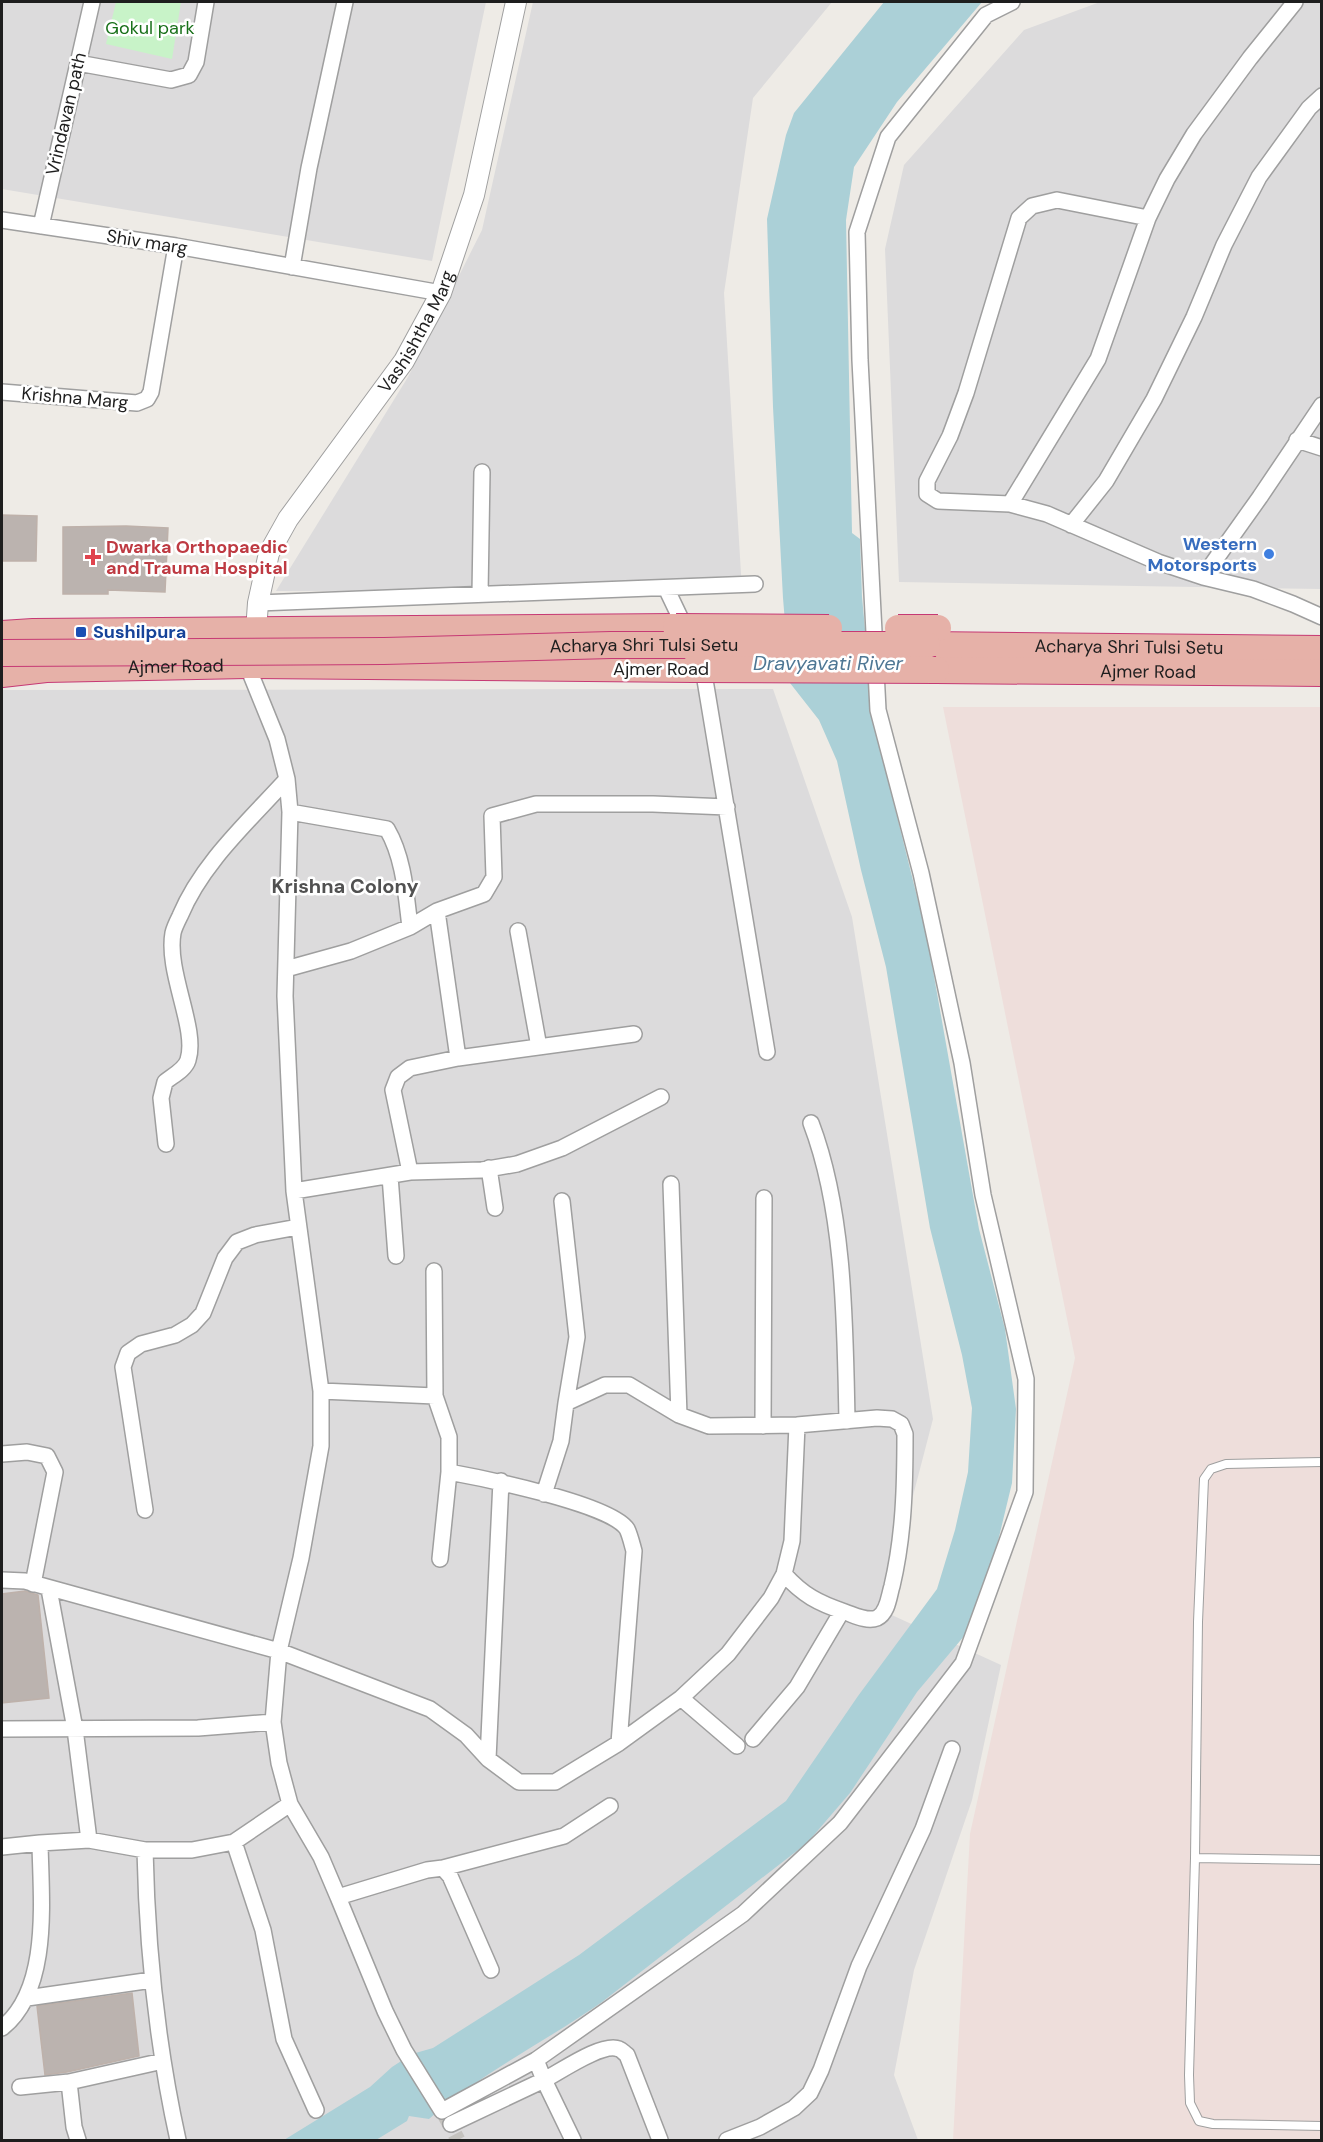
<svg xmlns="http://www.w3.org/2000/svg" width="1323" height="2142" font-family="'DM Sans',sans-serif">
	<rect width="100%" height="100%" fill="#eeebe6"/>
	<path fill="#dcdbdc" d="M2 2H486L432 261 2 189Z
		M533 2H832L753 98 724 293 742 590 276 591 408 377 482 230Z
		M1100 2H1321V589L899 582 885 249 904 165 1024 30Z
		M773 689 852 917 933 1419 883 1611 1001 1665 972 1800 914 1970 894 2075 918 2140H2V690Z"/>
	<path fill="#eededb" d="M943 707H1321V2140H953L970 1834 1075 1358Z"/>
	<path fill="#c8f3c8" d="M116 2H181L172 59 106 44Z"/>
	<path fill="#abd0d7" d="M884 2H982L897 102 854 167 846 220 852 533 860 539 862 597 870 682 890 788 927 937 979 1229 1005 1329 1016 1409 1012 1483 999 1537 980 1603 965 1635 917 1692 850 1793 807 1843 602 2002C545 2042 481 2073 429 2119L409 2116 407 2121 376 2140H284L370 2087 392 2067 412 2054 433 2048 579 1955 786 1801 858 1696 937 1589 955 1530 968 1472 972 1408 962 1355 930 1228 886 967 861 870 837 761 819 720 790 683 783 598 773 407 767 219 786 135 794 113Z"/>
	<path fill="#bbb3af" stroke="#beb1aa" stroke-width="1.5" d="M2 515 37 516 36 561H2Z
		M126 526 168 528 165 592 108 590V594H63V527Z
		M25 1591 38 1595 49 1698 2 1703V1594Z
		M132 1993 139 2056 67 2072 45 2075 37 2006Z"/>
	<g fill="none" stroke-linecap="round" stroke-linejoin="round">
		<path stroke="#c4c2be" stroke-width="15" stroke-dasharray="15 8" stroke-linecap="butt" d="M444 2114 458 2140"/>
		<g stroke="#9f9f9f" stroke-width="10">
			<path id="service" d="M1322 1462 1226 1464 1211 1469 1204 1479 1198 1622 1195 1858 1189 2075 1190 2103 1199 2121 1213 2124 1322 2126
				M1195 1858 1322 1860"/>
		</g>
		<g stroke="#9f9f9f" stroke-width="18">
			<path id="minor" d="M78 63 171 80 189 75 196 62 206 2
				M1148 218 1057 200 1032 206 1019 218 966 393 950 436 927 481V494L938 501 1010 504 1047 514 1158 562 1203 577 1253 589 1293 604 1322 617
				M2 220 176 246 441 293
				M41 226 92 2
				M292 267 309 168 345 2
				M2 392 137 403 147 399 151 392 176 246
				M1297 440 1322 448
				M1010 504 1098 359 1148 218 1167 179 1194 134 1250 58 1295 2
				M1071 525 1106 481 1154 399 1194 317 1224 245 1259 177 1309 108 1322 96
				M1203 577 1260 497 1322 405
				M666 588 687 632
				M480 594 482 472
				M258 603 755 584
				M702 662 767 1052
				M247 665 277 739 287 779 290 812 285 996 294 1191 321 1391V1446L301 1558 279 1651 273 1722 279 1763 290 1804 321 1857 338 1897 427 1870 443 1868 450 1876 491 1970
				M290 812 387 829C404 858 406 895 410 927
				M437 911 458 1058
				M518 931 539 1047
				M286 969 351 951 410 927 437 911 484 894 494 877 492 816 536 804H653L727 807
				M811 1123C845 1212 845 1326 847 1421
				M166 1144 161 1098 165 1082C172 1076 185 1070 188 1060 198 1029 166 972 173 933 174 928 177 922 180 916 202 863 248 822 287 779
				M489 1168 495 1208
				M410 1172 393 1090 398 1077 410 1068 458 1058 634 1034
				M390 1176 396 1256
				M671 1184 679 1415
				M294 1191 410 1172 482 1170 517 1164 562 1148 661 1097
				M562 1201 577 1337 566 1403
				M434 1271 435 1396 449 1437V1472L440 1559
				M321 1391 435 1396
				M763 1426 764 1198
				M2 1454 27 1452 47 1456 55 1472 33 1584
				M449 1472C482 1478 611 1504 627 1529 630 1535 632 1544 634 1551L619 1743
				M544 1494 561 1441 566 1403 605 1385H629L679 1415 709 1426 797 1425 877 1418 892 1419 901 1424 905 1434C905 1486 904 1535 892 1586 889 1595 888 1613 877 1618 867 1622 854 1615 845 1612 818 1603 803 1595 784 1574
				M145 1510 123 1367 128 1353 141 1344 175 1335 192 1325 203 1313 225 1258 237 1242 255 1235 298 1227
				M2 1580 25 1581 279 1651 430 1709 466 1735 488 1759 519 1782H555L619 1743 681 1698 737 1746
				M49 1589 75 1729 89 1840
				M681 1698 728 1654 771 1598 784 1574 792 1541 797 1425
				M2 1729 198 1728 273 1722
				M753 1739 797 1687 842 1611
				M488 1759 501 1481
				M234 1842 263 1930 284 2039 316 2110
				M2 1847 40 1843
				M145 1850C147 1948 157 2045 178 2140
				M443 1868 564 1836 610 1806
				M338 1897 385 2011 404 2050 442 2111 536 2060 743 1914 840 1823 963 1663 1025 1492 1026 1379 983 1195 962 1063 921 873 878 710 860 360 857 232 888 137 986 15 1012 2
				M27 1998 152 1980
				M2 2028C51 1989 41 1900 40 1843L89 1840 145 1850H192L234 1842 290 1804
				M536 2060 544 2080C560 2072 602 2042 619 2049 622 2050 624 2053 627 2055L660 2140
				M69 2082 74 2127 78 2140
				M20 2087 69 2082 163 2061
				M451 2124 544 2080 573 2140
				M727 2140 760 2127 794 2108 810 2093 821 2070 859 1966 923 1829 952 1749"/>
		</g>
		<g stroke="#9f9f9f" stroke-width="22">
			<g id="tertiary">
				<path id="s1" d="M256 631 258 603 269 553 288 519 404 361 441 293 474 195 516 2"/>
			</g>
		</g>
		<g stroke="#c63974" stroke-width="28">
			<g id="trunk">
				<path d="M2 634 33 632 676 627"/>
				<path id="s2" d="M927 645 1322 649"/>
				<path id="s3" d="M936 670 1322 673"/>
				<path id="s4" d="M2 674 46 669 247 665 693 669"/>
			</g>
		</g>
		<use href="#service" stroke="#fff" stroke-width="8"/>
		<use href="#minor" stroke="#fff" stroke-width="15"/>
		<use href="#tertiary" stroke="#fff" stroke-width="20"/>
		<use href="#trunk" stroke="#e6b1a8" stroke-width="26"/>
		<g stroke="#c63974" stroke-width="28" stroke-linecap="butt">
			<g id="trunk-bridge">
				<path d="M676 627 829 628"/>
				<path d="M898 628H938"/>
				<path id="s5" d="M2 653 384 651 611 645H927"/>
				<path d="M693 669 936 670"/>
			</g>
		</g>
		<use href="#trunk-bridge" stroke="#e6b1a8" stroke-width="26"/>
	</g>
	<circle fill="#3f7fe0" stroke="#fff" stroke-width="2" cx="1269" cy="554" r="6"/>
	<path fill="#e0444e" stroke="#fff" stroke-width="2" d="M90 548h6v6h6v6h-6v6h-6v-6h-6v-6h6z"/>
	<rect fill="#1a4fb4" stroke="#fff" stroke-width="2" x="75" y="626" width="12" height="12" rx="3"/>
	<g text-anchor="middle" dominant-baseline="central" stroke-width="5" stroke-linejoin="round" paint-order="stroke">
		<g font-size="18" fill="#187019" stroke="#fff">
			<text x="150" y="28">Gokul park</text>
		</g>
		<g font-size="18" fill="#1e1e1e" stroke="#fff">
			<text transform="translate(66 114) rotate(-77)">Vrindavan path</text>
			<text transform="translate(147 242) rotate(9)">Shiv marg</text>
			<text stroke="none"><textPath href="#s1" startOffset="346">Vashishtha Marg</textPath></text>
			<text transform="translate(75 398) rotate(5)">Krishna Marg</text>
			<text stroke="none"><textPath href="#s5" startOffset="642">Acharya Shri Tulsi Setu</textPath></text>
			<text stroke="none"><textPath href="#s2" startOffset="202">Acharya Shri Tulsi Setu</textPath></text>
			<text stroke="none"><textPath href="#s4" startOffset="174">Ajmer Road</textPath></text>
			<text x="661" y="669">Ajmer Road</text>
			<text stroke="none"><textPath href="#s3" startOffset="212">Ajmer Road</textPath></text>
		</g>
		<g font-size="18" font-weight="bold" fill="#366cbe" stroke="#fff" text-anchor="end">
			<text x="1257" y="544">Western<tspan x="1257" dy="21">Motorsports</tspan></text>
		</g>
		<g font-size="18" font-weight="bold" fill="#be3a42" stroke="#fff" text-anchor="start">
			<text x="106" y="547">Dwarka Orthopaedic<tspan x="106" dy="21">and Trauma Hospital</tspan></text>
		</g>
		<g font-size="18" font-weight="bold" fill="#164399" stroke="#fff" text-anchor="start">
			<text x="93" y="632">Sushilpura</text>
		</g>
		<g font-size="20" font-style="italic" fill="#4f7794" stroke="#fff">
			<text x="828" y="663">Dravyavati River</text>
		</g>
		<g font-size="20" font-weight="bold" fill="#515151" stroke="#fff">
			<text x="345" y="886">Krishna Colony</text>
		</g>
	</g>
	<rect width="1323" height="2142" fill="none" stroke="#1e1e1e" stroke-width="6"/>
</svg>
